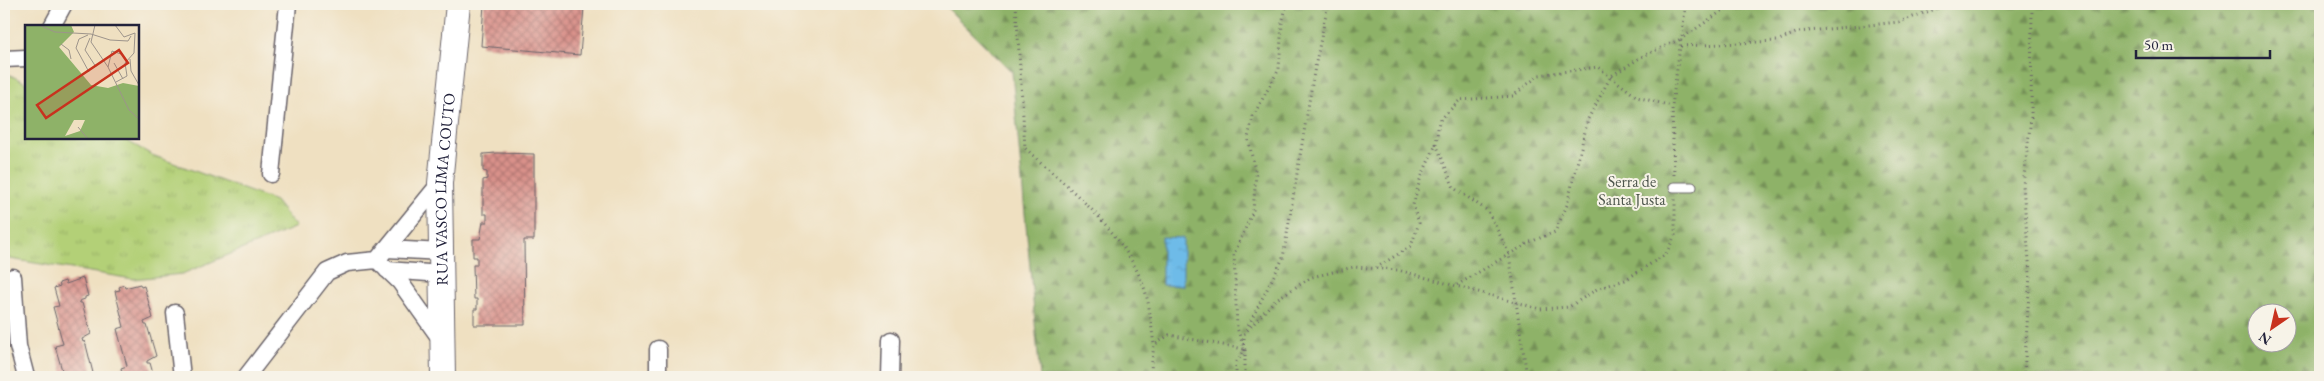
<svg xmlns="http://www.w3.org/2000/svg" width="2324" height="381" font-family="'EB Garamond',serif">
	<defs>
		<pattern id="grass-tufts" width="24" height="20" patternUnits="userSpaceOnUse" patternTransform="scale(1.25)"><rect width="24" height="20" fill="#b3d077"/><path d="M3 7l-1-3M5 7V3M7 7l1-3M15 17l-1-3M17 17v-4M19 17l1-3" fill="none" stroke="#9ab268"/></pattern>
		<pattern id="forest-firs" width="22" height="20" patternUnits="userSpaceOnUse" patternTransform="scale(1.25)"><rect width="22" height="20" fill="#8eb268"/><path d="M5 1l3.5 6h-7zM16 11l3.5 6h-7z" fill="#749057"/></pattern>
		<pattern id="water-ripples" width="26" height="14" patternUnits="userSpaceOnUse" patternTransform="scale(1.25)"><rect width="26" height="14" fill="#6ebbe8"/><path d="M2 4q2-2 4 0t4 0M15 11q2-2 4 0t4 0" fill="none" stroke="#5fa0c8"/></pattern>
		<pattern id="building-cross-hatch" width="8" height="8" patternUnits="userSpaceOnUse" patternTransform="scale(1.25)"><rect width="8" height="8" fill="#d9918a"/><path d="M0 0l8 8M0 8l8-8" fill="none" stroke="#b07672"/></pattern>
	</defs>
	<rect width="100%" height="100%" fill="#f7f3e8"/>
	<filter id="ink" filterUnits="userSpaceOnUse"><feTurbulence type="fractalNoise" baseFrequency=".02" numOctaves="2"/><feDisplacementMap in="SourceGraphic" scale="10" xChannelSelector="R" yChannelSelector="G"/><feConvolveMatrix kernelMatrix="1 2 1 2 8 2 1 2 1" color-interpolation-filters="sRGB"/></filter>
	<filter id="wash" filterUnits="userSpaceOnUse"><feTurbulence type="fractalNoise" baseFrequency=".0096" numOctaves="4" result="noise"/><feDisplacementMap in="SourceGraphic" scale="20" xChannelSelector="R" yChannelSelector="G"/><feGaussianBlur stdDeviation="1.12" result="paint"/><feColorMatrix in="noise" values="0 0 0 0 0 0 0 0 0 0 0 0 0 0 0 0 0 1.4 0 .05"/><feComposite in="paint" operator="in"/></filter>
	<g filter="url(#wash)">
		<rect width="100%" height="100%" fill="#efe0c1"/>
		<path fill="url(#grass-tufts)" stroke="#6a7959" d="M4 72 26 83V138H122L152 155 275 201 296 227 182 274 133 279 4 258Z"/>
		<path fill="url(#forest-firs)" stroke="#586a52" fill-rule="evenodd" d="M943 4H2320V377H1040L1012 72ZM2256 314H2286V344H2256Z"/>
		<path fill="url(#water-ripples)" stroke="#486e92" d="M1162 237 1183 238V286L1162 285Z"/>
		<g id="blocks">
			<path fill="url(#building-cross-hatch)" d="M484 4H560L584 7 580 55 481 46Z
				M497 153 534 154V240H524L525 325H474V309H477V299H474L473 265H477V257H473V239H480L483 222H487V214H483V180L487 179V172L483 171V154Z
				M83 278 88 296 85 297V299L79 301 80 303H82L91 334 82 339 83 342 85 341 93 373 87 377H64L55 346 63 344 53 307 59 306 54 288 60 286 59 283 65 281 66 284Z
				M140 284 141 287 144 286 153 318 144 322 145 325H147L156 356 147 361V363H150L154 377H123L121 368 127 366 117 329 124 327 115 291 120 290 119 287 124 285 125 288Z"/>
		</g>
	</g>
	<g filter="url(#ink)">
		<use href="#blocks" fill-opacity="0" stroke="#6a646a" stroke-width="1"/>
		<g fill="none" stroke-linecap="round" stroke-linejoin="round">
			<g stroke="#6a646a" stroke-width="11">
				<path id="lane" d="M1674 187H1692"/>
			</g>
			<g stroke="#6a646a" stroke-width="19">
				<path id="street" d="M52 26 64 4
					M4 59 26 58
					M271 174 288 4
					M387 249 442 252
					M377 260 400 282 442 341
					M387 270 442 274
					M13 277 18 346 26 377
					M175 313 182 377
					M246 377 327 272 347 263 377 260 440 183
					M658 377V349
					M890 377 891 340"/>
			</g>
			<g stroke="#6a646a" stroke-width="26">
				<g id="secondary">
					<path id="s1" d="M443 377 440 183 458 4"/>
				</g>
			</g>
			<path stroke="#6a646a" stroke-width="3" stroke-dasharray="1 4" stroke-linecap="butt" d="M1016 4 1025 148C1068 188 1119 226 1142 282 1150 301 1151 325 1154 345
				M1681 46 1777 41 1798 32 1899 22 1949 4
				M1436 144 1454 188 1488 211 1509 254 1527 377
				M1674 175 1672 106 1681 39 1732 4
				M1376 268 1411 246 1419 223 1413 205 1420 180 1436 144 1439 121 1460 100 1513 96 1539 75 1598 67 1637 97 1672 106
				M1457 285 1530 242 1555 232 1567 205 1588 119 1611 76 1643 56 1681 39 1686 4
				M1244 334 1275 300 1312 277 1354 267 1398 270 1540 309 1569 307 1597 289 1625 280 1666 254 1675 235V199
				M1244 344V334L1283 258 1314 72 1328 4
				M1245 350V377
				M1150 377 1154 345 1169 335 1244 349
				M1236 377V363L1245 350 1237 328 1234 254 1253 211 1256 175 1248 138 1253 116 1279 69 1282 23 1287 4
				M2024 377 2030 274 2023 185 2031 118 2032 4"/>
			<use href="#lane" stroke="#fff" stroke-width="9"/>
			<use href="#street" stroke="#fff" stroke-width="16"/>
			<use href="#secondary" stroke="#fff" stroke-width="24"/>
		</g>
	</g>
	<g text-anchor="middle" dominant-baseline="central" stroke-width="4" stroke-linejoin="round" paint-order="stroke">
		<g font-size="16" fill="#4e564d" stroke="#f7f3e8">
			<text x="1632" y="181">Serra de<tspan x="1632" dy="18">Santa Justa</tspan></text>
		</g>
		<g font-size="16" fill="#22223b" stroke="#f7f3e8">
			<text stroke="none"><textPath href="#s1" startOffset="188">RUA VASCO LIMA COUTO</textPath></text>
		</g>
	</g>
	<g transform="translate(25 25)">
		<rect width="114" height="114" fill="#efe0c1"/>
		<path d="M0 0H46L49 7 34 22 66 60 83 63 98 58 114 61V114H0ZM49 95H60L55 106 40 111Z" fill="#8eb268" fill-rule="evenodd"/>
		<path fill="none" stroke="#9d948b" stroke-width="1" d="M14 0 30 7 66 9 85 15 103 16 106 11M70 0 66 17 83 42 104 85 114 94M90 0 99 12 110 8M63 10 54 14 51 23 64 47M65 13 60 25 71 42M36 19 44 25 46 34M105 34 106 46 114 60M89 38 98 54M83 42 87 26 96 29M91 57 102 51 100 38 109 28 110 8M53 102 63 114"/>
		<path fill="#c8321e" fill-opacity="0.15" stroke="#c8321e" stroke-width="2.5" d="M94 25 103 38 21 93 12 80Z"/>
		<rect width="114" height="114" fill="none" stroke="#22223b" stroke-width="2.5"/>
	</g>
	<rect width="2324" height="381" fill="none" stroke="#f7f3e8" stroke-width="20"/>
	<g transform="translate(2272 328) rotate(214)"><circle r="24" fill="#f7f3e8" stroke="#a29fa3"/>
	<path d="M0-4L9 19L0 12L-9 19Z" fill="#c8321e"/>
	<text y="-8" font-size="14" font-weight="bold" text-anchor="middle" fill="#22223b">N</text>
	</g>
	<path d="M2136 50v8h134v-8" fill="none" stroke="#22223b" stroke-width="2.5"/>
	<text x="2144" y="50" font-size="15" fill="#22223b" stroke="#f7f3e8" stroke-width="4" paint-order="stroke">50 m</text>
</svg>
